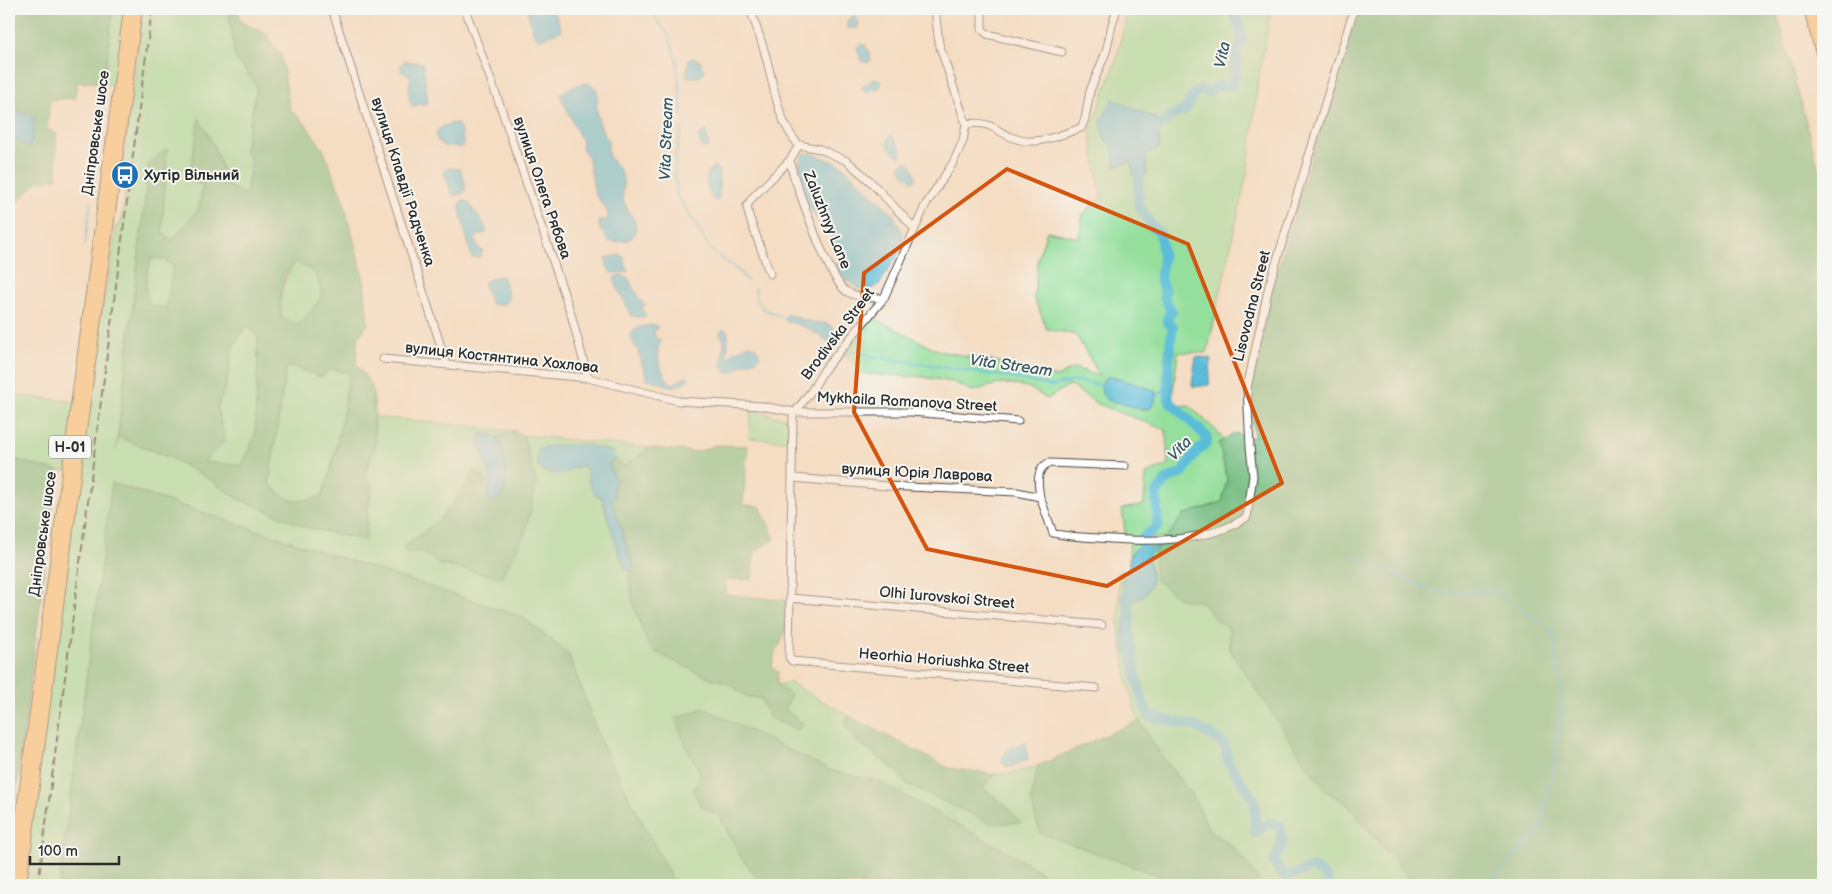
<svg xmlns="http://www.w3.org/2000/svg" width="1832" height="894" font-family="'Balsamiq Sans',sans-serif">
	<rect width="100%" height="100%" fill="#f6f6f2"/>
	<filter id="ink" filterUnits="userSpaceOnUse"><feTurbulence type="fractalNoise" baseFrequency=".02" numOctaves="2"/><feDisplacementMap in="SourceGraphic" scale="10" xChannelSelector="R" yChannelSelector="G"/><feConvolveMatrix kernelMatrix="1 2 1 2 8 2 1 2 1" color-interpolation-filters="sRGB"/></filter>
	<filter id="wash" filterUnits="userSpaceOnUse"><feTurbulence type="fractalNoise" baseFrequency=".0096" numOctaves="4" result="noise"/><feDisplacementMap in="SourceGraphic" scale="20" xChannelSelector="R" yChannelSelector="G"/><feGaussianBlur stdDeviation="1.12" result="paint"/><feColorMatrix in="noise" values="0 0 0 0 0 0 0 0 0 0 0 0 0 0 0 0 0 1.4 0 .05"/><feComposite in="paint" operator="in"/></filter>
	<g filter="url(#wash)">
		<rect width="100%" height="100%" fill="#f4ddc3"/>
		<path fill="#94df9b" stroke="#608563" d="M113 9H129L118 88 104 83Z
			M143 9H229L235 57 257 86 245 150 251 161 246 195 228 186 214 146 199 119 190 181 203 185 199 208 172 241 162 232 167 149 149 164 116 450 118 437 171 458 201 474 239 499 308 528 365 540 371 487 365 473 375 448 372 386 376 417 516 431 497 437 490 434 479 443 488 462 492 485 474 470 465 489 439 520 403 548 407 554 420 551 441 565 470 570 482 574 524 536 536 483 523 435 650 448 624 467 614 458 612 451 579 444 571 468 585 466 595 495 601 497 621 559 626 569 630 573 633 604 707 677 728 683 746 696 762 699 763 708 798 730 804 724 785 709 777 685 789 682 849 716 845 726 856 741 888 764 907 784 1004 804 983 788 994 774 1013 773 1038 766 1031 801 1162 877 1173 885H1058L1029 864 880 782 832 771 704 709 675 719 688 750 701 775 702 807 719 815 740 856 753 872 761 885H675L602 745 568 653 522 617 112 483 59 885H21L92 351 108 281 116 226 121 223 128 172 122 170Z
			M1128 9H1271L1258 82 1248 169 1207 353 1178 352 1172 400 1176 406 1189 405 1225 439 1219 443 1227 480 1222 502 1183 515 1166 538H1126L1122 509 1144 505 1146 474 1168 465 1166 430 1098 404 1069 385 1047 399 1028 387 1000 383 973 391 953 382 923 377 864 374 844 355 872 317 939 351 1008 364 1057 377 1074 368 1100 376 1076 335 1047 329 1034 298 1038 258 1047 231 1079 238 1083 214 1101 198 1090 130 1116 61Z
			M152 258 162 259 173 266 167 308 151 306C142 291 146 273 152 258Z
			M297 262C316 273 319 276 322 297L300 325 281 318 280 291 292 266Z
			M247 326 257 335 258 354 255 436 242 466 203 462 225 441 217 407 225 389 233 346Z
			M292 366 302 371 331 369 349 373C343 415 337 456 322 496 292 504 293 505 269 484L286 368Z
			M15 395 76 402 67 471H57L9 458V410L13 411Z
			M751 410 792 420V442L749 438Z
			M1163 542 1180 599 1202 602 1214 618 1229 628 1230 650 1326 791 1345 802 1415 885H1262L1236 849 1210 831 1194 798 1163 758 1137 717 1127 679 1119 628V572H1128L1130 543Z"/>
		<path fill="#77be83" stroke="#517457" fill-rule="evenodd" d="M9 9H113L104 83 77 82 75 98 50 100 47 129 56 133 57 178 38 181 9 210V133L23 145 29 147 34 116 20 112 9 107Z
			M229 9H238L241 22 267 34 281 56 290 109 303 121 323 149 343 199 364 281 368 324 358 338 356 364 372 386 375 448 365 473 371 487 365 540 308 528 239 499 201 474 171 458 118 437 149 164 167 148 162 232 172 241 199 208 203 185 189 181 199 118 214 146 228 186 246 195 251 161 245 150 257 86 235 57ZM152 258 162 259 173 266 166 308 151 306C142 291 146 273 152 258ZM297 262C316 272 319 276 322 297L299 325 281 318C280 300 279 273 297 262ZM247 326 257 335 258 354 255 436 242 466 204 462 225 441 217 407 225 389 233 346ZM292 366 302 371 322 377 331 369 349 373C343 415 337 456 322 496 293 504 291 504 269 484L286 368Z
			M1356 9H1776L1818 167 1823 174V885H1415L1345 802 1326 791 1310 770 1230 650 1229 628 1214 618 1202 602 1180 599 1155 579V552L1183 515 1222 502 1227 480 1219 443 1234 433 1254 438 1251 387 1273 285Z
			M9 346 16 383 13 412 9 410Z
			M516 431 523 435 536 481 529 518 524 536 501 577 441 565 420 551 407 554 403 548 439 520 465 489 474 470 492 485 490 491 504 490C509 472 504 455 497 437Z
			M716 445 748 446 743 505 760 506 775 539 754 552 752 579 726 580V595L786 600V629L780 645 776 649 772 667 778 672 777 685 791 695 785 709 804 724 798 730 769 718 762 699 746 696 728 683 707 677 655 652 647 643 633 603 629 575 634 569 611 499 614 495 613 487 616 479 611 472 609 464 614 458 624 466 650 448 697 452Z
			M9 458 57 471 9 850Z
			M112 483 522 617 568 653 602 745 675 885H59Z
			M704 708 832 771 880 782 1029 864 1058 885H763L740 856 719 815 702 807 693 791 701 775 688 750 675 719Z
			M849 716 949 768 994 774 983 788 1004 804 1021 823H990L907 784 896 770 856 741 845 726Z
			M1139 720 1163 758 1194 798 1210 831 1236 849 1262 885H1173L1162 877 1040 833 1031 801 1038 766Z"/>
		<path fill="#5abcd8" stroke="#427482" d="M527 9H553L562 30 539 40 534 35Z
			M853 16H856L859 25 857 28 847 29V21Z
			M861 44 865 45 870 53 871 61 866 63 861 61 857 47Z
			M693 58 701 61V65L705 72 699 77H687L686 73 688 68V60Z
			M404 61 423 63 428 103 412 106C407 94 409 88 411 76L402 72 400 67Z
			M873 79H879L882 83 879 88 865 93 862 87Z
			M586 83C604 87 595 99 597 112 598 121 603 134 609 141 604 161 617 161 622 175 625 183 622 190 623 198 626 215 641 218 634 236 627 242 616 243 608 241L604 233 600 231 599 222 602 219 606 221 608 218 607 210 595 194 588 156 583 151 581 139 560 95 574 86Z
			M1113 99 1157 119 1160 147 1146 156 1147 175 1133 176 1131 162 1115 166 1112 144 1105 140 1101 121Z
			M9 107 20 112 35 116 32 140 29 147 23 145 9 133Z
			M457 123 460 128 464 145 460 148 449 145 445 147 437 140 436 133C441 125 448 124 457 123Z
			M706 131 708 142 709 144V147L702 148 698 135Z
			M892 135 903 153 900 157C891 153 885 145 889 136Z
			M804 153 813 154 840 164 892 213 903 233V246L879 285 870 289H860L842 277 836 268C837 264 839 260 838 256 838 250 830 232 826 227 822 222 816 219 813 213 802 195 793 172 804 153Z
			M906 161 912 166 916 176 915 181H911L903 173 900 165Z
			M714 166 719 172C718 181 720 189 719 198L714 201C707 191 702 175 714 166Z
			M447 168 460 169 465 183V190L462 194 453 196 444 173Z
			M462 200 468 202C474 212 484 220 487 232L478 236 474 240 479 249 483 251 480 257 472 258 459 207Z
			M620 255 624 257 626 267 628 269 627 272 611 273 607 266 606 258Z
			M620 275C629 276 631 281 633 290L637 292 638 297 645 305 644 307 641 308 645 313V316L642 318 631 316C627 303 618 293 614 280L616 276Z
			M502 276 507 289 509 301 500 305 491 304 483 283 492 278Z
			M787 314C794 316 800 319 807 321 824 324 829 320 842 337L838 343 829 342 805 327 786 321 784 318Z
			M655 325 658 328 654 331 656 338 661 340C654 352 661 376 672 384L688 376 689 379C673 394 664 381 647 379L638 351 633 343 631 334C636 326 647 325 655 325Z
			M724 329 728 332V346L726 354 728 357 732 353 750 345C757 347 758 350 760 357 752 364 752 361 745 364 736 368 738 373 726 373L722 364 724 340 720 335V332Z
			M1196 357 1211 358 1209 385 1193 387 1192 383Z
			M1109 376 1146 387 1156 392 1155 402 1150 409H1142L1107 400C1100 393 1100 388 1104 379Z
			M483 434H490L497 437C505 457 511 477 500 498L491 501 487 498V494C500 483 478 451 480 436Z
			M579 444 612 451 614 458 609 464 611 472 616 479 613 487 614 496 611 499 634 569 630 573 626 569 621 559 601 497C588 492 589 478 585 466L571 468 568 472C557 475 550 474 540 469L537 462 538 451 544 447Z
			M1163 542 1149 555 1152 583 1144 596 1130 601 1128 644 1137 649 1136 655 1131 662C1121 651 1121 624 1127 611L1121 599 1124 592 1122 579C1132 573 1130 564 1131 554L1137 548 1152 547Z
			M1026 743 1028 759 1011 767 1005 766 1002 760C1005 748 1014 745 1026 743Z"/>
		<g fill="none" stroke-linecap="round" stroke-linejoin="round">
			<path stroke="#5abcd8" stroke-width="2" d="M649 9 668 34 677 62 682 116
				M682 128 676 154 675 174 677 195 711 250 735 268 748 281
				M85 243 91 201
				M755 288 757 299 763 309 785 318
				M848 350 877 357 1008 377 1051 386 1076 381 1102 385
				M1153 396 1156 397 1167 387
				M1352 556 1436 592 1496 591 1552 630 1562 693 1555 756 1541 829 1486 885"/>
			<path stroke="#5abcd8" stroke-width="10" d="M1150 137C1157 124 1172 115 1185 110L1194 93 1201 90 1209 92 1216 87 1232 85C1238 70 1234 53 1242 39L1239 25 1231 9
				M1136 559 1142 552V538L1158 526 1156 494 1166 480 1183 472 1194 455 1207 442 1206 436 1169 401C1166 376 1169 351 1173 326L1167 322 1168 316 1172 312 1164 297 1165 291 1160 280 1163 258 1160 232 1152 226 1138 205 1140 162
				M1128 594C1130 609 1129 623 1130 637 1132 657 1139 699 1149 716L1198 727 1224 744 1229 764 1255 801V833L1269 823 1280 826 1282 847 1273 862 1286 877 1313 867 1328 879V885"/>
		</g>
	</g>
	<g filter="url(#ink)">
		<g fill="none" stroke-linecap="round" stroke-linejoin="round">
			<g stroke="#494642" stroke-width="9">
				<path id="minor" d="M332 9 447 365
					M465 9 501 108 571 314 588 378
					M750 9C756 26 763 44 767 61 775 90 778 123 799 145L790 160 793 174C802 198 828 278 846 291 857 298 871 298 884 298
					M935 9 939 44 966 124 963 141 953 163 925 206 884 298 824 370 812 390 793 415 789 657 792 661 1096 688
					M982 9V29L987 34 1062 52
					M966 124C995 120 996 134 1020 140 1039 145 1063 134 1081 128L1085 119 1090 91 1106 52 1112 25 1117 9
					M799 145 820 149 847 161 870 181 915 229
					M770 274 749 216 747 206 752 198 790 160
					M383 359 588 378 679 401 761 406 795 412H911L1018 421
					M793 478 887 486 1017 492 1040 497 1053 533C1067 537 1083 537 1098 538 1145 542 1207 544 1247 517L1253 476 1250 447 1247 388 1269 286 1354 9
					M1040 497C1038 484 1035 469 1049 463L1125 466
					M790 598 1102 625"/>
			</g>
			<g stroke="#494642" stroke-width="12">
				<path id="primary" d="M1809 9 1823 61
					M12 885 129 9
					M21 885 137 9"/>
			</g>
			<use href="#minor" stroke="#fff" stroke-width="7"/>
			<use href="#primary" stroke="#febc70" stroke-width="10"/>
			<path stroke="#2b2b2b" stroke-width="2" stroke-dasharray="8 4" stroke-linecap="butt" d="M38 885 152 9"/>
		</g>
	</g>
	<path d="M0 0H1832V894H0ZM1007 169 1188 244 1282 483 1107 586 927 549 854 412 864 273Z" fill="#f4ddc3" fill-opacity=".55" fill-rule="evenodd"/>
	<path fill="none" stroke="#d5540f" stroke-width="4" stroke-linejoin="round" d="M1007 169 1188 244 1282 483 1107 586 927 549 854 412 864 273Z"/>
	<defs>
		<g id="bus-disc" transform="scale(1.4375)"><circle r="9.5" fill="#1f6fb2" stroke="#f6f6f2"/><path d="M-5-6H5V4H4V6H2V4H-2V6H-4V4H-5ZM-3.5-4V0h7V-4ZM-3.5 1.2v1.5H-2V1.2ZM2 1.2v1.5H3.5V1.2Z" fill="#fff"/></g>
	</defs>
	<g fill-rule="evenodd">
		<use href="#bus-disc" x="125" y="175"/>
	</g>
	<g text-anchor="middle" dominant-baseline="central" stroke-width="4" stroke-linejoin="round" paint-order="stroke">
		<rect fill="#f6f6f2" stroke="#686867" stroke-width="1" x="49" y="435.5" width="42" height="23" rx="4"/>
		<g font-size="14" font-weight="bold" fill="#2b2b2b">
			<text x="70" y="447">Н-01</text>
		</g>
		<g font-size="15" fill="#2b2b2b" stroke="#f6f6f2">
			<text transform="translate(96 133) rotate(-82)">Дніпровське шосе</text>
			<text transform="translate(403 182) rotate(72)">вулиця Клавдії Радченка</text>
			<text transform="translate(542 188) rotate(71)">вулиця Олега Рябова</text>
			<text transform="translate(827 220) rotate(68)">Zaluzhnyy Lane</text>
			<text transform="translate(1252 306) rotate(-76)">Lisovodna Street</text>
			<text transform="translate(838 334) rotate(-53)">Brodivska Street</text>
			<text transform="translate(502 358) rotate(6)">вулиця Костянтина Хохлова</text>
			<text transform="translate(907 402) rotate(3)">Mykhaila Romanova Street</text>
			<text transform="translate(917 473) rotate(3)">вулиця Юрія Лаврова</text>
			<text transform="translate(43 534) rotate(-82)">Дніпровське шосе</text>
			<text transform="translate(947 598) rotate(5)">Olhi Iurovskoi Street</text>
			<text transform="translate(944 661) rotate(5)">Heorhia Horiushka Street</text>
		</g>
		<g font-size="15" font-weight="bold" fill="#2b2b2b" stroke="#f6f6f2" text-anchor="start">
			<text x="144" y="175">Хутір Вільний</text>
		</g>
		<g font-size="16" font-style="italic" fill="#39565f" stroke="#f6f6f2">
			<text transform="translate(1223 55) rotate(-78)">Vita</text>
			<text transform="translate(667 139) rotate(-88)">Vita Stream</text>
			<text transform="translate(1011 366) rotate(8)">Vita Stream</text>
			<text transform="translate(1180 449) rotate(-46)">Vita</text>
		</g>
	</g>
	<rect width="1832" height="894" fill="none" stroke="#f6f6f2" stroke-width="30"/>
	<path d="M30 856v8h89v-8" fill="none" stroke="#2b2b2b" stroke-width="2.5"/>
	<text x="38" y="856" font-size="15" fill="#2b2b2b" stroke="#f6f6f2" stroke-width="4" paint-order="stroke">100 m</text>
</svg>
